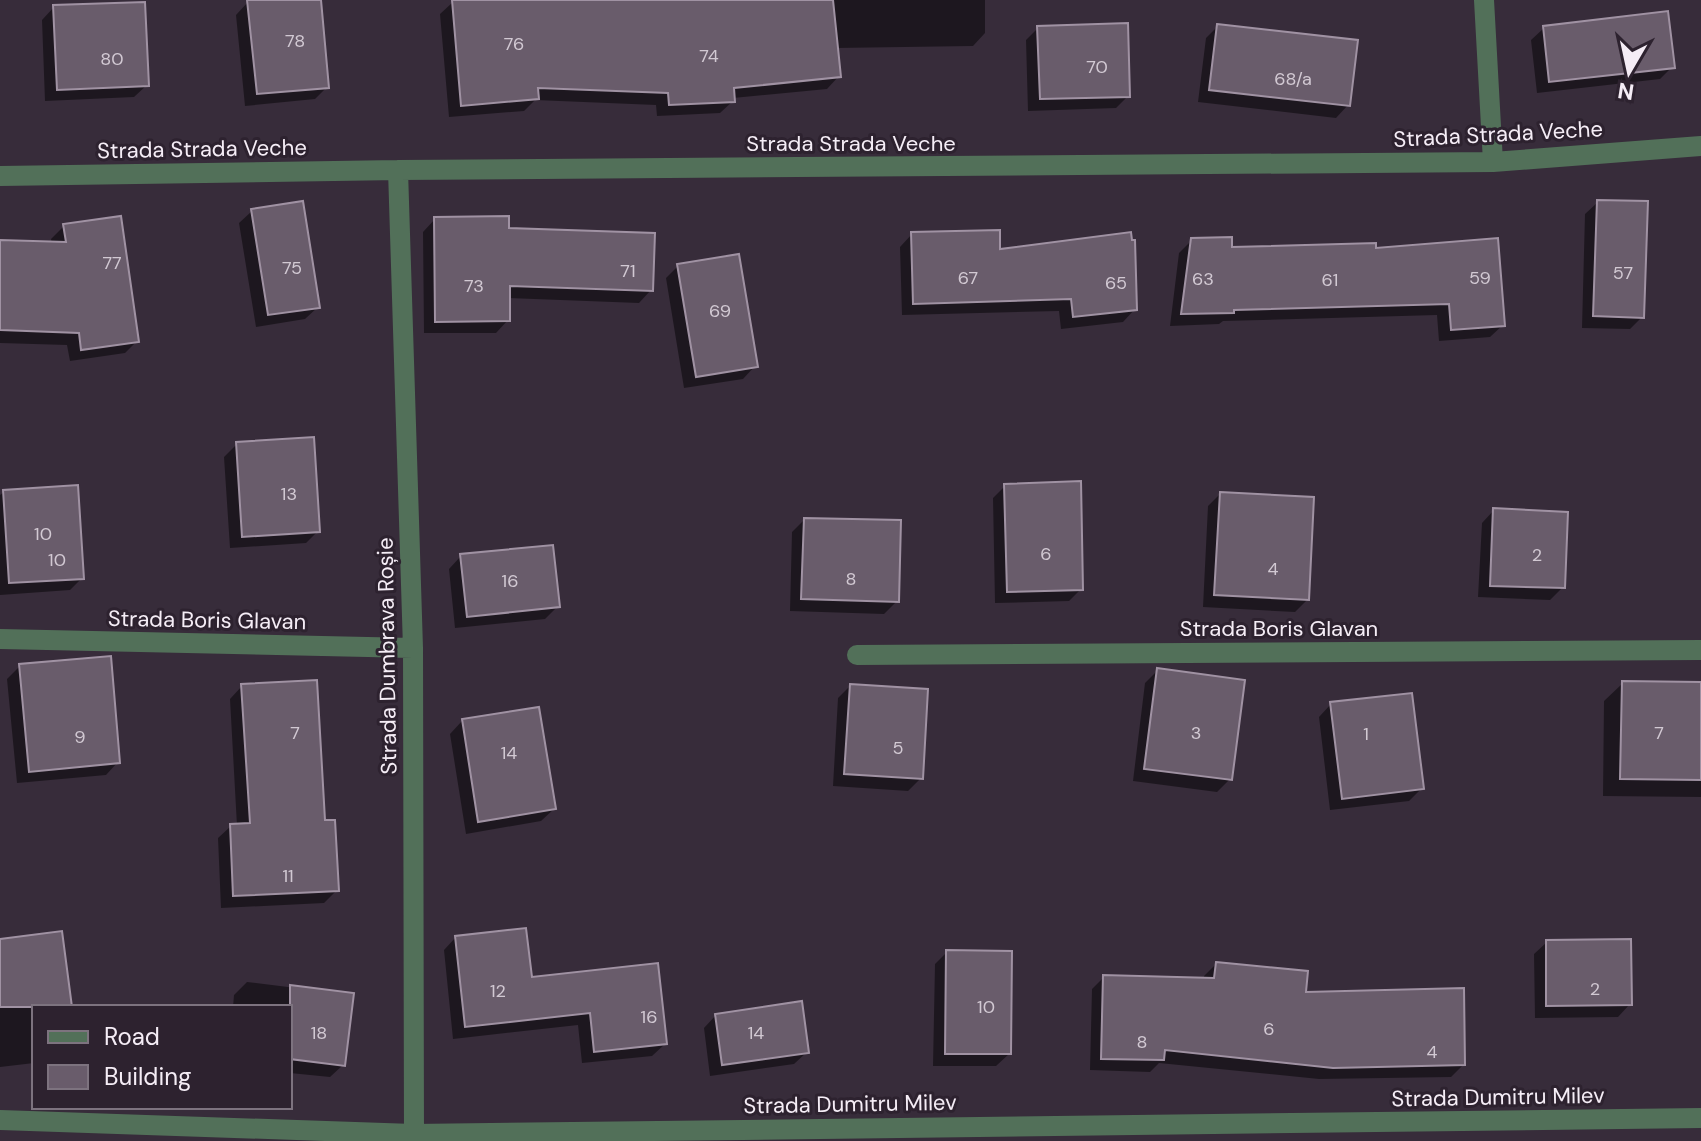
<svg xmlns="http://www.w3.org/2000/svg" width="1701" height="1141" font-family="'DM Sans',sans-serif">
	<rect width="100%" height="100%" fill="#372c3a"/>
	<path fill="#0007" d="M269 0H319L327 87 315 99 245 106 236 15 248 2Z
		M479 0H985V33L973 46 836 48 839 76 827 89 733 98V101L720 113 657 116 656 105 535 100 524 111 449 117 440 14 453 2Z
		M54 7 147 85 134 97 45 101 42 20Z
		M1218 26 1348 105 1336 118 1198 102 1206 38Z
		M1038 28 1128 96 1116 108 1028 111 1026 40Z
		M1544 28 1672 67 1660 79 1537 93 1531 40Z
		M1598 202 1642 317 1630 329 1582 328 1585 214Z
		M252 211 318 307 305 319 256 327 239 223Z
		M435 219 507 230 651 290 639 303 508 298V320L496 333H424L423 232Z
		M64 226 137 341 125 353 70 361 67 345 0 343V242L52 244 51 239Z
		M912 234 998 251 1135 309 1123 322 1061 329 1059 311 902 315 900 247Z
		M1192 240 1230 249 1374 250 1503 325 1490 337 1439 341 1437 315 1223 321 1219 324 1170 326 1179 253Z
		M678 266 755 366 743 379 684 388 666 278Z
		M237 444 318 531 306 543 230 548 224 457Z
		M1005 486 1081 589 1069 601 995 603 993 498Z
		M4 492 82 578 70 590 0 595V495Z
		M1220 494 1307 600 1295 612 1203 607 1208 506Z
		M1494 510 1563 587 1550 600 1478 597 1482 523Z
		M804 520 897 601 884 614 790 611 792 532Z
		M461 556 558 606 545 619 455 628 449 569Z
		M20 666 118 762 106 775 17 783 7 679Z
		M1158 670 1230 779 1217 792 1133 781 1145 683Z
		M1623 683 1701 684V797L1603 796 1604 701Z
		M242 686 323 822 337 890 324 903 221 908 218 838 231 826H237L230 699Z
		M850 686 921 778 908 791 833 786 838 698Z
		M1331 704 1422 788 1409 801 1330 810 1319 717Z
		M462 721 554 809 541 821 466 834 450 734Z
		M456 937 530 979 665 1044 652 1056 582 1063 578 1025 453 1039 444 950Z
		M0 941 70 1007H34V1063L0 1067Z
		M1547 942 1630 1004 1618 1017 1535 1018 1534 954Z
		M947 952 1009 1054 996 1066H933L935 964Z
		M1216 964 1304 994 1463 1065 1451 1077 1319 1079 1159 1063 1150 1072 1090 1070 1092 989 1104 977 1204 979V976Z
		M247 982 352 995 343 1065 330 1077 290 1073V1007H233L234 995Z
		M716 1015 807 1052 794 1064 710 1076 704 1028Z"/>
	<path fill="#695c6b" stroke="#a092a3" stroke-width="2" d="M247 0H321L329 88 257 94Z
		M452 0H833L841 77 734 88 735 102 669 105 668 93 538 88 539 99 461 106Z
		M145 2 149 86 57 90 53 5Z
		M1668 11 1675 68 1549 82 1543 26Z
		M1128 23 1130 97 1040 99 1037 26Z
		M1217 24 1358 40 1350 106 1209 90Z
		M1597 200 1648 201 1644 318 1593 316Z
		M303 201 320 308 268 315 251 209Z
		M121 216 139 342 81 350 79 333 0 330V240L66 242 63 224Z
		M509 216V228L655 233 653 291 510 286V321L435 322 434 217Z
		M1000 230V249L1131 232 1132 240H1135L1137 310 1073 317 1071 299 913 304 911 232Z
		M1232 237V247L1376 243V248L1498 238 1505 326 1451 330 1449 304 1234 310V313L1181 314 1191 238Z
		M739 254 758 367 696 377 677 264Z
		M314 437 320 532 242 537 236 442Z
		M1081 481 1083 590 1007 592 1004 484Z
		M78 485 84 579 9 583 3 490Z
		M1220 492 1314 497 1309 600 1214 595Z
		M1493 508 1568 512 1565 588 1490 586Z
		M804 518 901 520 899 602 801 599Z
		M553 545 560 607 467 617 460 554Z
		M111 656 120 763 29 772 19 664Z
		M1157 668 1245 680 1232 780 1144 769Z
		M317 680 325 820H335L339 891 233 896 230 824 250 823 241 684Z
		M1622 681 1701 682V780L1620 779Z
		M850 684 928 689 923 779 844 774Z
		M1412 693 1424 789 1342 799 1330 702Z
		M539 707 556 809 478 822 462 719Z
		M526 928 532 977 658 963 667 1044 594 1052 590 1013 465 1027 455 936Z
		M62 931 72 1007H0V939Z
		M1631 939 1632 1005 1546 1006V940Z
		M946 950 1012 951 1011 1054H945Z
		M1216 962 1308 971 1306 992 1464 988 1465 1065 1333 1068 1165 1050 1164 1060 1101 1059 1103 975 1214 978Z
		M290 985 354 993 345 1066 290 1059Z
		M802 1001 809 1053 722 1065 715 1014Z"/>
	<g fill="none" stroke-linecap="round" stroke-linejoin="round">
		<path stroke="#527059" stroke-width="20" d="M1484 0 1493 162
			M398 170 413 648 414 1141
			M0 176 398 170 1493 162 1701 146
			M0 639 413 648
			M857 655 1701 650
			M0 1120 413 1134 1701 1118"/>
	</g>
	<g text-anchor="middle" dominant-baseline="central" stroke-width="6" stroke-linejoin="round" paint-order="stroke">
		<g font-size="18" fill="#d2c9d3">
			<text x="295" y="41">78</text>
			<text x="514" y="44">76</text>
			<text x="709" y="56">74</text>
			<text x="112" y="59">80</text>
			<text x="1097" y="67">70</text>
			<text x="1293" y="79">68/a</text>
			<text x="112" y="263">77</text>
			<text x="292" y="268">75</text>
			<text x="628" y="271">71</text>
			<text x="1623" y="273">57</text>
			<text x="968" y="278">67</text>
			<text x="1480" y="278">59</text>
			<text x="1203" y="279">63</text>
			<text x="1330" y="280">61</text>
			<text x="1116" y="283">65</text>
			<text x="474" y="286">73</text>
			<text x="720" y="311">69</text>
			<text x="289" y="494">13</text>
			<text x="43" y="534">10</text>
			<text x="1046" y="554">6</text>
			<text x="1537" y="555">2</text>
			<text x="57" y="560">10</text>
			<text x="1273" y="569">4</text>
			<text x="851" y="579">8</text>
			<text x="510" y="581">16</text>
			<text x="295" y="733">7</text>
			<text x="1196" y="733">3</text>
			<text x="1659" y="733">7</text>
			<text x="1366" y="734">1</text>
			<text x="80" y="737">9</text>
			<text x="898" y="748">5</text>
			<text x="509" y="753">14</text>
			<text x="288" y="876">11</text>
			<text x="1595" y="989">2</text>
			<text x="498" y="991">12</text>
			<text x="986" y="1007">10</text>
			<text x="649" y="1017">16</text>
			<text x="1269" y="1029">6</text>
			<text x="319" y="1033">18</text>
			<text x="756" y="1033">14</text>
			<text x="1142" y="1042">8</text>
			<text x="1432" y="1052">4</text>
		</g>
		<g font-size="22" fill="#f5edf6" stroke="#2d222f">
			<text transform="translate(1498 134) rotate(-3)">Strada Strada Veche</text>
			<text x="851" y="143">Strada Strada Veche</text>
			<text transform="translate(202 149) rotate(-1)">Strada Strada Veche</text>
			<text transform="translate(207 620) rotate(1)">Strada Boris Glavan</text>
			<text x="1279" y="628">Strada Boris Glavan</text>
			<text transform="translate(387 656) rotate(-91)">Strada Dumbrava Roșie</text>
			<text transform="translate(1498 1097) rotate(-1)">Strada Dumitru Milev</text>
			<text transform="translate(850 1104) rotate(-1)">Strada Dumitru Milev</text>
		</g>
	</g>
	<rect x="32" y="1005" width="260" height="104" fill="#2d222f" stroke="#7d737f" stroke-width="2"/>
	<rect x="48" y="1031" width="40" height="12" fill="#527059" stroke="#7d737f" stroke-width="2"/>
	<text x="104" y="1045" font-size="24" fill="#f5edf6">Road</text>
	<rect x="48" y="1065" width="40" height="24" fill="#695c6b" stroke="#7d737f" stroke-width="2"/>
	<text x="104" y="1085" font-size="24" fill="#f5edf6">Building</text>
	<g transform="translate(1629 72) rotate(189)" stroke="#2d222f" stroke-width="6" paint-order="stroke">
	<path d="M0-6L14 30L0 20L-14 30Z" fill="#f5edf6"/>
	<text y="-12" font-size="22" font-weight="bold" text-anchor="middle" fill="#f5edf6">N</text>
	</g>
</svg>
